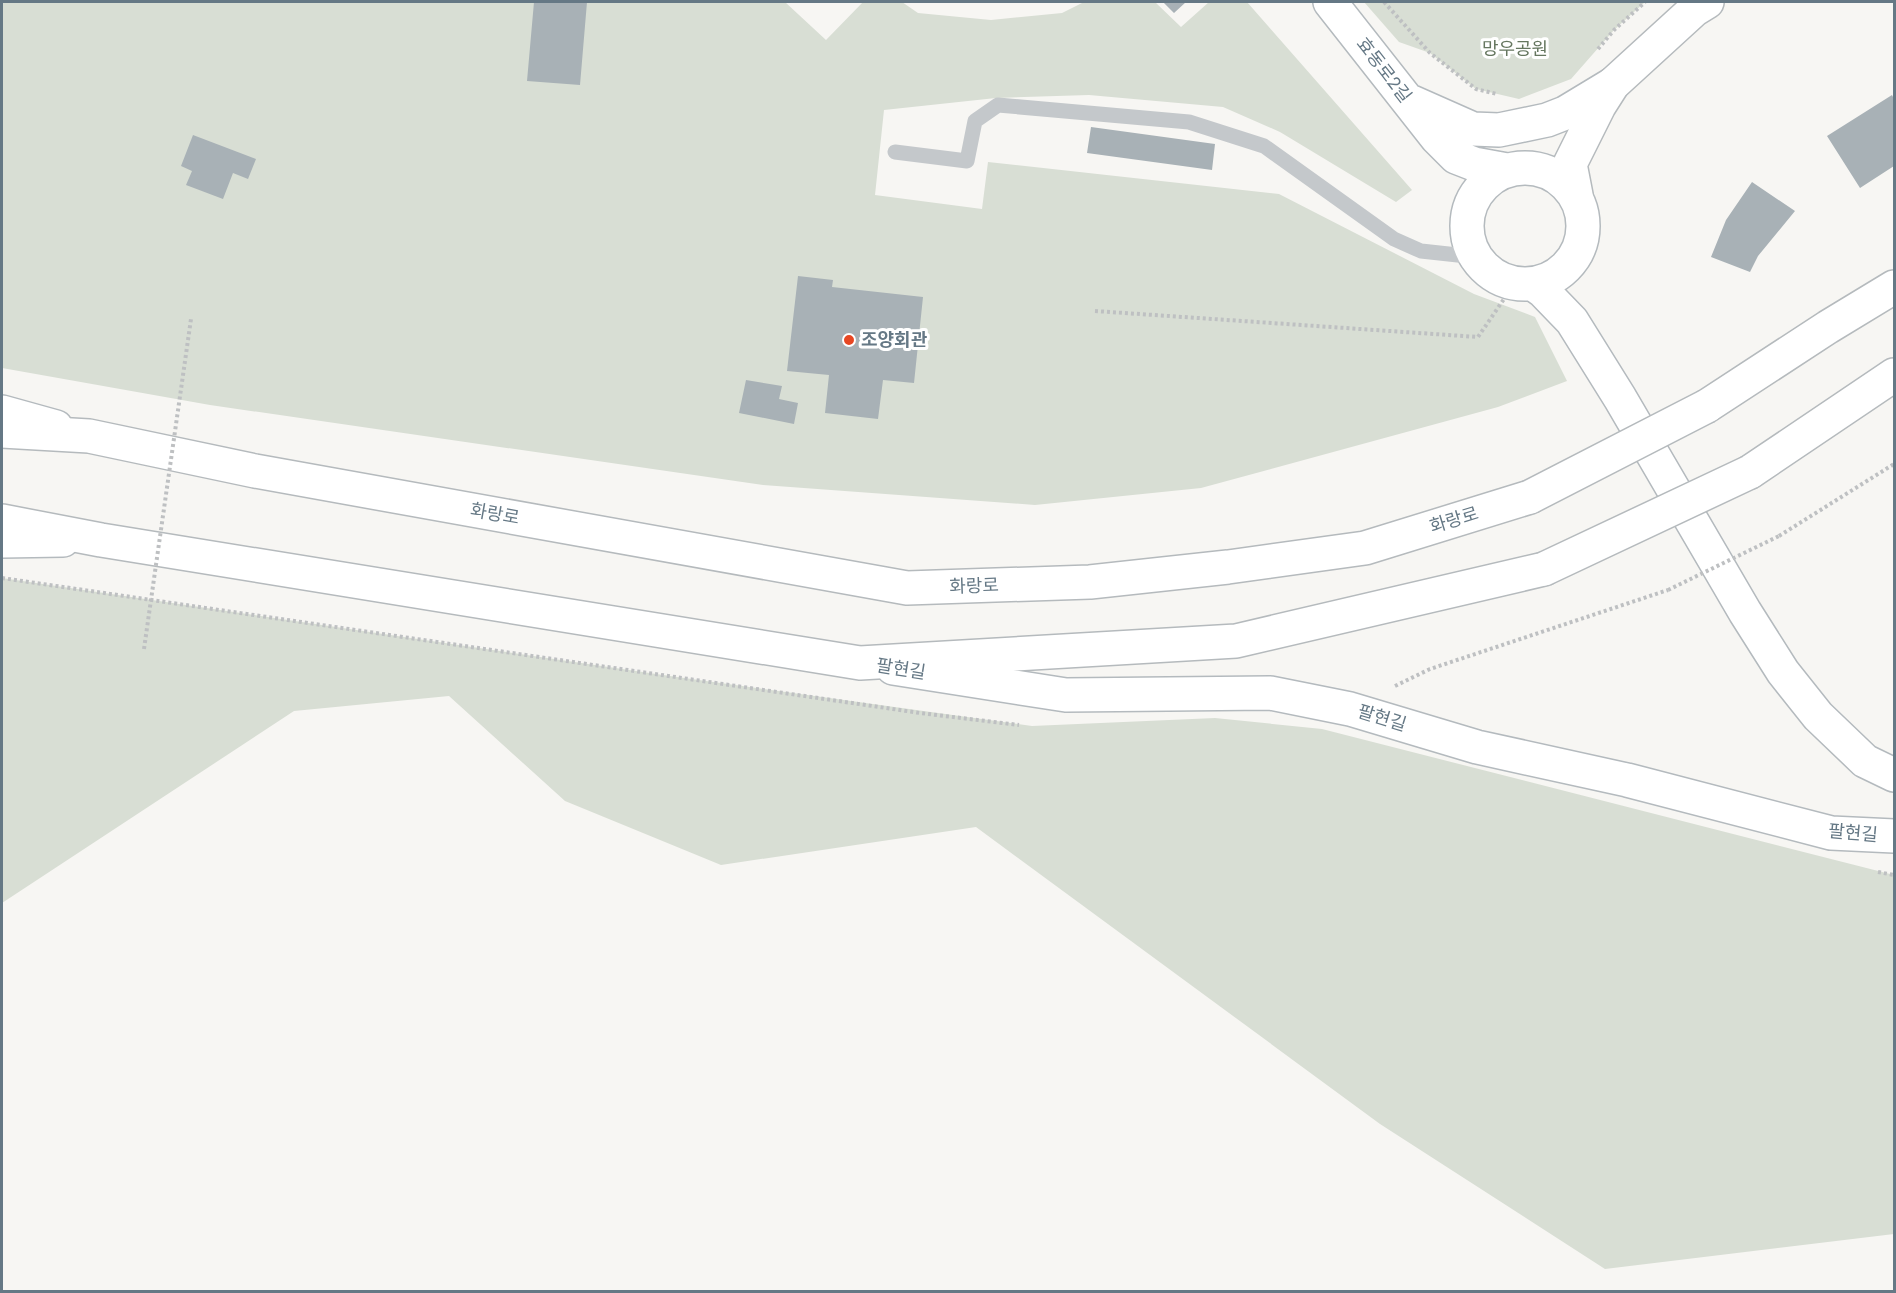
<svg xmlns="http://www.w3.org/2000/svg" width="1896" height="1293" font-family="Jost,'Noto Sans KR',sans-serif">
	<rect width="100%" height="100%" fill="#f7f6f3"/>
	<path fill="#d8ded4" d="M2 2H785L826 40 863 2H902L918 13 991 20 1062 13 1084 2H1155L1181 27 1209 2H1247L1412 190 1396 202 1280 132 1223 107 1089 95 996 98 884 110 875 195 982 209 988 162 1279 194 1474 294 1535 317 1567 381 1498 407 1201 488 1035 505 763 485 210 405 2 368Z
		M1364 2H1645L1614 30 1571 79 1519 99 1476 89 1430 53 1399 42Z
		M2 578 670 676 1032 726 1215 718 1322 729 1894 875V1234L1605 1269 1380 1124 976 827 721 865 565 801 449 696 294 711 2 903Z"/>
	<path fill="#a8b1b6" d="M534 2H587L580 85 527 81Z
		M1163 2H1186L1174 13Z
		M1892 95 1894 99V166L1860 188 1827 136Z
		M1091 127 1215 144 1212 170 1087 153Z
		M193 135 256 159 248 179 233 173 223 199 186 185 192 171 181 166Z
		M1752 182 1795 211 1758 256 1750 272 1711 257 1726 220Z
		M798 276 833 280 832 287 923 297 914 383 883 380 878 419 825 413 829 375 787 371Z
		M746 380 782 386 779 399 798 403 794 424 739 413Z"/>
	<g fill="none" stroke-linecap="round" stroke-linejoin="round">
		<g stroke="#b4babe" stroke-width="36">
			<path id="secondary" d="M1330 2 1437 138 1456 157 1474 164 1507 170
				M1412 102 1473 129 1499 130 1547 120 1565 113 1613 84
				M1467 226a58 58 0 1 1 116 0a58 58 0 1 1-116 0Z
				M1533 284 1543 291 1572 321 1620 398 1745 612 1783 672 1818 716 1865 761 1894 775
				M2 412 56 427
				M2 541 63 540
				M893 668 1066 695 1270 693 1350 709 1477 747 1627 780 1831 833 1894 836"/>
		</g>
		<g stroke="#b5babd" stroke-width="36">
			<path id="primary" d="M1576 195 1570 164 1599 106 1613 84 1694 10 1707 2
				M1707 406 1828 327 1894 287
				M2 431 89 436 255 471 907 588 1090 582 1228 567 1365 548 1530 497
				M1750 472 1894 375
				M2 521 101 540 860 663 1236 641 1544 569"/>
		</g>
		<path stroke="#bec0c2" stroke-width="4" stroke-dasharray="3 3" stroke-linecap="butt" d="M1384 2 1430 53 1476 89 1497 94
			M1598 49 1614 30 1645 2
			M1095 311 1478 337 1504 299
			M1779 536 1894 464
			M2 578 920 713 1019 725
			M1395 686 1430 669 1668 590
			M1878 872 1894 875"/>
		<path stroke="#c4c8cb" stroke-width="15" d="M895 152 967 161 975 121 998 105 1189 122 1264 146 1394 239 1421 251 1476 257"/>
		<use href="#secondary" stroke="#fff" stroke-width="33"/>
		<use href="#primary" stroke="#fff" stroke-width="33"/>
		<g stroke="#b5babd" stroke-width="36" stroke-linecap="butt">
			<path id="primary-bridge" d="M1530 497 1707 406
				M1544 569 1750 472"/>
		</g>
		<path stroke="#bec0c2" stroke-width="4" stroke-dasharray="3 3" stroke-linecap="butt" d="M1668 590 1779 536
			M144 649 191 319"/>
		<use href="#primary-bridge" stroke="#fff" stroke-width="33"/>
	</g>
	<circle fill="#e74723" stroke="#fff" stroke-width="2" cx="849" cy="340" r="6"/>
	<g text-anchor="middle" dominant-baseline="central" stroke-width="6" stroke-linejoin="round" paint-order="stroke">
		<g font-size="18" fill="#667760" stroke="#fff">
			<text x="1515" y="49">망우공원</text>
		</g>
		<g font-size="18" fill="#657885" stroke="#fff">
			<text transform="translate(1384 70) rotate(52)">효동로2길</text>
			<text transform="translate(495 514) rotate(10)">화랑로</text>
			<text transform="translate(1454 520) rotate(-17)">화랑로</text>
			<text transform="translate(974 586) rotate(-2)">화랑로</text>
			<text transform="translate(901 669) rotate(9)">팔현길</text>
			<text transform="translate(1382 718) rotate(17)">팔현길</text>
			<text transform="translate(1853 833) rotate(5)">팔현길</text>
		</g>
		<g font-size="18" font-weight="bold" fill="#657885" stroke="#fff" text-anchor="start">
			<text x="861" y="340">조양회관</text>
		</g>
	</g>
	<rect width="1896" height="1293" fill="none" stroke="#657885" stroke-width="6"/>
</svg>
